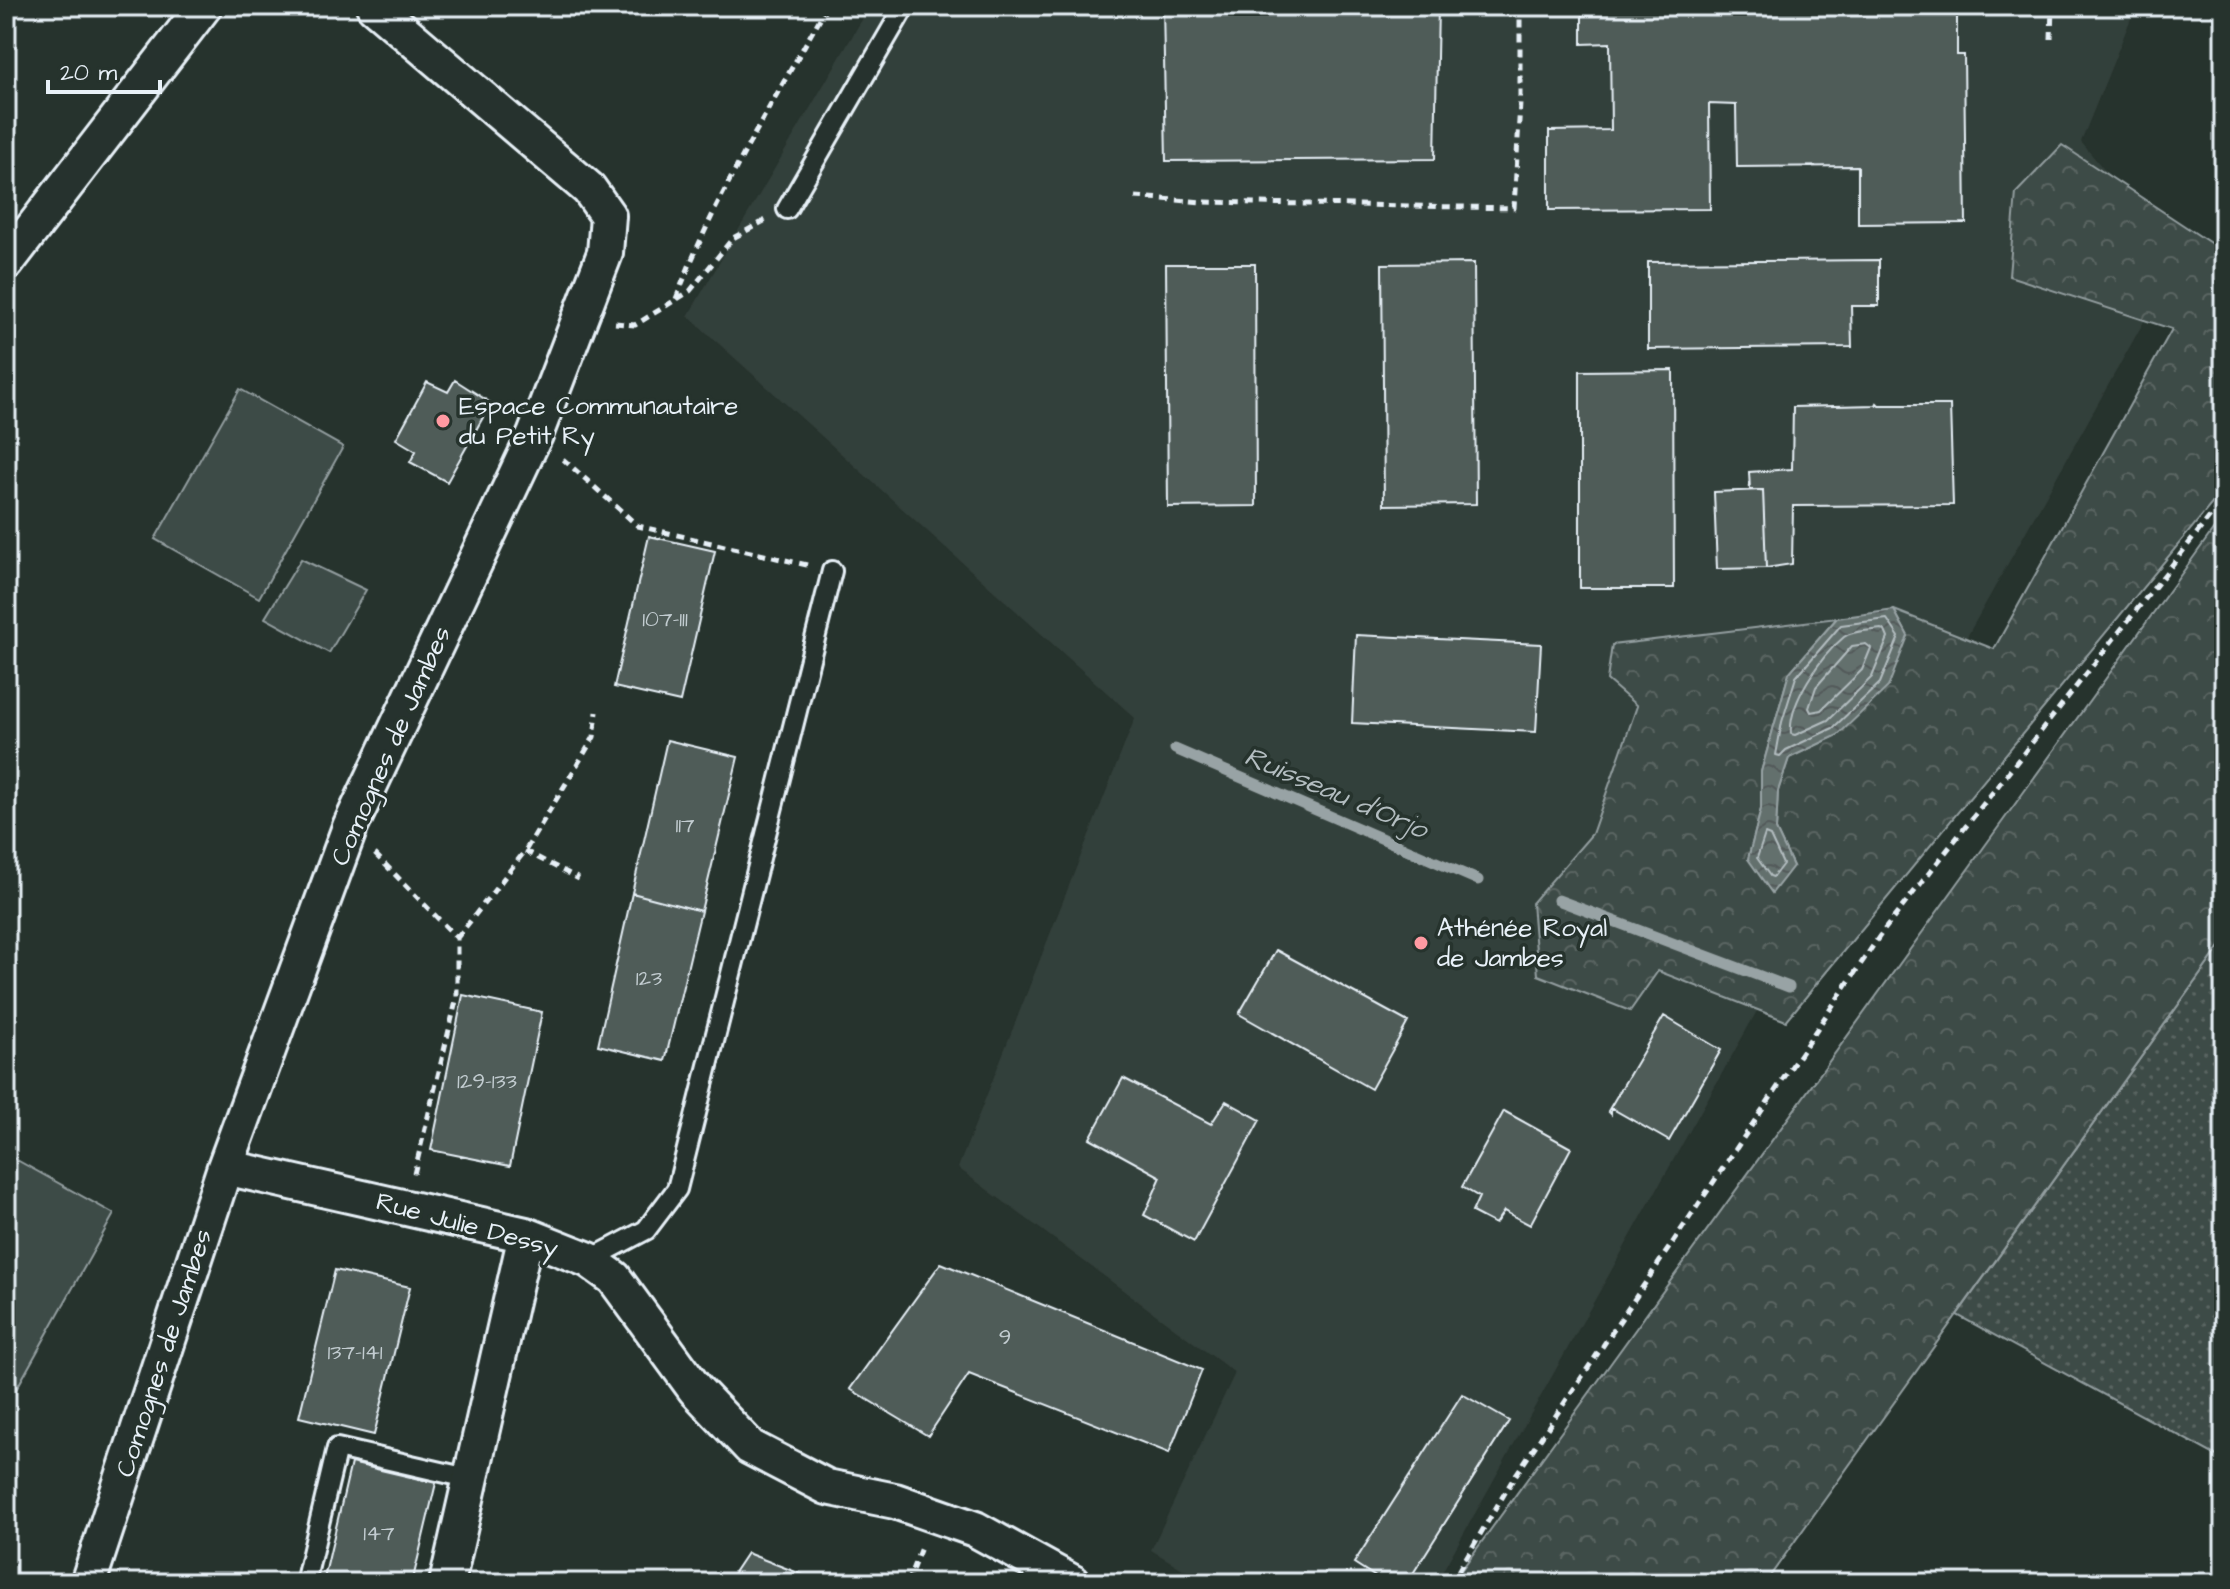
<svg xmlns="http://www.w3.org/2000/svg" width="2230" height="1589" font-family="'Architects Daughter',sans-serif">
	<defs>
		<pattern id="grass-dots" width="8" height="8" patternUnits="userSpaceOnUse" patternTransform="scale(2)"><rect width="8" height="8" fill="#3e4b47"/><path d="M2 2h.1M6 6h.1" fill="none" stroke="#5a6562" stroke-width="1.8" stroke-linecap="round"/></pattern>
		<pattern id="forest-crowns" width="20" height="18" patternUnits="userSpaceOnUse" patternTransform="scale(2)"><rect width="20" height="18" fill="#3e4b47"/><path d="M2 6a3 3 0 1 1 6 0M12 15a3 3 0 1 1 6 0" fill="none" stroke="#5a6562"/></pattern>
		<pattern id="water-waves" width="16" height="10" patternUnits="userSpaceOnUse" patternTransform="scale(2)"><rect width="16" height="10" fill="#636f6d"/><path d="M0 5q4-4 8 0t8 0" fill="none" stroke="#535a5a"/></pattern>
	</defs>
	<rect width="100%" height="100%" fill="#26332d"/>
	<filter id="ink" filterUnits="userSpaceOnUse"><feTurbulence type="fractalNoise" baseFrequency=".0125" numOctaves="2"/><feDisplacementMap in="SourceGraphic" scale="16" xChannelSelector="R" yChannelSelector="G"/><feConvolveMatrix kernelMatrix="1 2 1 2 8 2 1 2 1" color-interpolation-filters="sRGB"/></filter>
	<g filter="url(#ink)">
		<path fill="#333f3a" d="M870 6H2136L2081 142 2179 259 1436 1583H1206L1151 1550 1235 1373 958 1168 1135 718 688 316Z"/>
		<path fill="url(#grass-dots)" stroke="#939ea0" stroke-width="2" d="M2224 941V1460L1957 1315Z"/>
		<path fill="url(#forest-crowns)" stroke="#939ea0" stroke-width="2" d="M2062 145 2224 252V489L1786 1021 1658 971 1630 1011 1538 975 1532 903 1592 834 1637 706 1607 680 1612 645 1837 618 1789 673 1761 772V809L1748 859 1793 866 1776 830 1778 791 1789 758 1838 735 1908 636 1894 610 1994 649 2172 329 2009 276 2016 193Z
			M2224 515V941L1765 1583H1452Z"/>
		<path fill="#3e4b47" stroke="#939ea0" stroke-width="2" d="M240 389 343 447 259 598 155 539Z
			M301 559 366 590 329 653 265 618Z
			M6 1154 114 1214 8 1404 6 1402Z"/>
		<path fill="url(#water-waves)" stroke="#98a3a5" stroke-width="2" d="M1894 610 1908 636 1888 687 1838 735 1789 758 1778 791 1776 830 1793 866 1772 893 1748 859 1761 809V772L1789 673 1837 618Z"/>
		<g fill="none" stroke-linecap="round" stroke-linejoin="round">
			<path stroke="#b3bdc0" stroke-width="2" d="M1887 619 1899 637 1880 683 1833 728 1786 750 1780 756 1776 755 1782 722 1796 677 1841 625Z
				M1881 629 1885 631 1888 638 1872 677 1828 720 1795 735 1791 734C1788 703 1821 656 1844 637 1853 630 1871 631 1881 629Z
				M1866 644 1871 648 1862 670 1821 710 1811 712 1809 708 1816 687 1852 646Z
				M1765 834 1770 836 1783 864 1773 877 1770 876 1757 858Z"/>
			<path stroke="#98a3a5" stroke-width="11" d="M1175 749 1478 880
				M1558 900 1789 987"/>
		</g>
		<path fill="#505c59" stroke="#e8f1f8" stroke-width="2" d="M1163 6H1438L1435 159 1166 161Z
			M1582 6H1681V15L1750 14 1749 6H1957V55H1964L1966 223 1858 224V166L1737 167 1736 105 1709 104 1710 209 1549 210V131L1611 130 1610 43 1582 44Z
			M1879 260V306H1851L1852 347 1648 349V262Z
			M1474 263 1476 504 1384 505 1382 264Z
			M1166 264H1255L1256 506 1168 507Z
			M1673 370 1674 588H1580V371Z
			M455 380 491 403 447 482 410 462 416 451 396 439 427 382 448 392Z
			M1877 403 1879 405H1950L1953 505 1793 506 1792 564 1766 568 1763 490H1750L1749 472 1792 469 1793 407 1876 405Z
			M1763 490 1766 568 1717 569 1714 492Z
			M649 536 715 551 680 702 614 687Z
			M1356 635 1541 644 1536 732 1352 723Z
			M667 740 738 757 701 911 632 893Z
			M632 893 701 911 665 1061 598 1045Z
			M1276 950 1408 1022 1371 1089 1239 1014Z
			M463 995 542 1012 510 1166 431 1150Z
			M1664 1016 1721 1050 1669 1141 1611 1108V1114L1608 1111Z
			M1123 1078 1211 1124 1226 1101 1260 1120 1194 1242 1144 1215 1161 1177 1090 1138Z
			M1504 1111 1571 1148 1530 1225 1504 1211 1495 1224 1472 1212 1479 1197 1462 1187Z
			M941 1263 1202 1370 1169 1453 969 1374 928 1436 850 1389Z
			M335 1270 410 1287 374 1435 299 1417Z
			M1462 1394 1509 1421 1407 1583H1385L1354 1563Z
			M351 1463 436 1483 412 1583H323Z
			M747 1553 824 1583H727Z"/>
		<g fill="none" stroke-linecap="round" stroke-linejoin="round">
			<g stroke="#e8f1f8" stroke-width="24">
				<path id="service" d="M787 209 905 6
					M589 1260 646 1230 677 1189 832 571
					M305 1583 337 1448 472 1479"/>
			</g>
			<g stroke="#e8f1f8" stroke-width="40">
				<path id="minor" d="M6 263 204 6
					M225 1167 526 1235 589 1260 614 1278 695 1389 750 1447 827 1487 895 1501 975 1529 1073 1583
					M88 1583 225 1167 350 827 535 435 605 253 608 216 589 189 374 6
					M447 1583 526 1235"/>
			</g>
			<path stroke="#e8f1f8" stroke-width="5" stroke-dasharray="8 6" stroke-linecap="butt" d="M2051 39 2052 6
				M1135 197 1203 202 1514 208 1520 103V6
				M676 299C715 196 773 102 827 6
				M615 323 635 325 690 291 733 238 766 220
				M563 459 638 526 807 565
				M525 851 579 879
				M375 854 457 938V997L414 1174
				M457 938 525 851 594 737 597 712
				M907 1583 922 1545
				M1451 1583 1515 1476 1881 934 2224 499"/>
			<use href="#service" stroke="#26332d" stroke-width="18"/>
			<use href="#minor" stroke="#26332d" stroke-width="34"/>
		</g>
	</g>
	<g fill="#ff9aa2" stroke="#26332d" stroke-width="3">
		<circle cx="443" cy="421" r="8"/>
		<circle cx="1421" cy="943" r="8"/>
	</g>
	<g text-anchor="middle" dominant-baseline="central" stroke-width="7" stroke-linejoin="round" paint-order="stroke">
		<g font-size="22" fill="#c2ccd0">
			<text x="665" y="619">107-111</text>
			<text x="685" y="825">117</text>
			<text x="649" y="978">123</text>
			<text x="487" y="1081">129-133</text>
			<text x="1005" y="1337">9</text>
			<text x="355" y="1352">137-141</text>
			<text x="379" y="1533">147</text>
		</g>
		<g font-size="26" fill="#e8f1f8" stroke="#26332d" text-anchor="start">
			<text x="459" y="406">Espace Communautaire<tspan x="459" dy="30">du Petit Ry</tspan></text>
			<text x="1437" y="928">Athénée Royal<tspan x="1437" dy="30">de Jambes</tspan></text>
		</g>
		<g font-size="26" fill="#e8f1f8" stroke="#26332d">
			<text transform="translate(391 746) rotate(-66)">Comognes de Jambes</text>
			<text transform="translate(467 1225) rotate(15)">Rue Julie Dessy</text>
			<text transform="translate(164 1353) rotate(-72)">Comognes de Jambes</text>
		</g>
		<g font-size="28" font-style="italic" fill="#b3bdc0" stroke="#26332d">
			<text transform="translate(1336 793) rotate(23)">Ruisseau d'Orjo</text>
		</g>
	</g>
	<rect width="2230" height="1589" fill="none" stroke="#26332d" stroke-width="32"/>
	<rect x="16" y="16" width="2198" height="1557" fill="none" stroke="#e8f1f8" stroke-width="3" filter="url(#ink)"/>
	<path d="M48 80v12h112v-12" fill="none" stroke="#e8f1f8" stroke-width="4"/>
	<text x="60" y="80" font-size="24" fill="#e8f1f8" stroke="#26332d" stroke-width="6" paint-order="stroke">20 m</text>
</svg>
